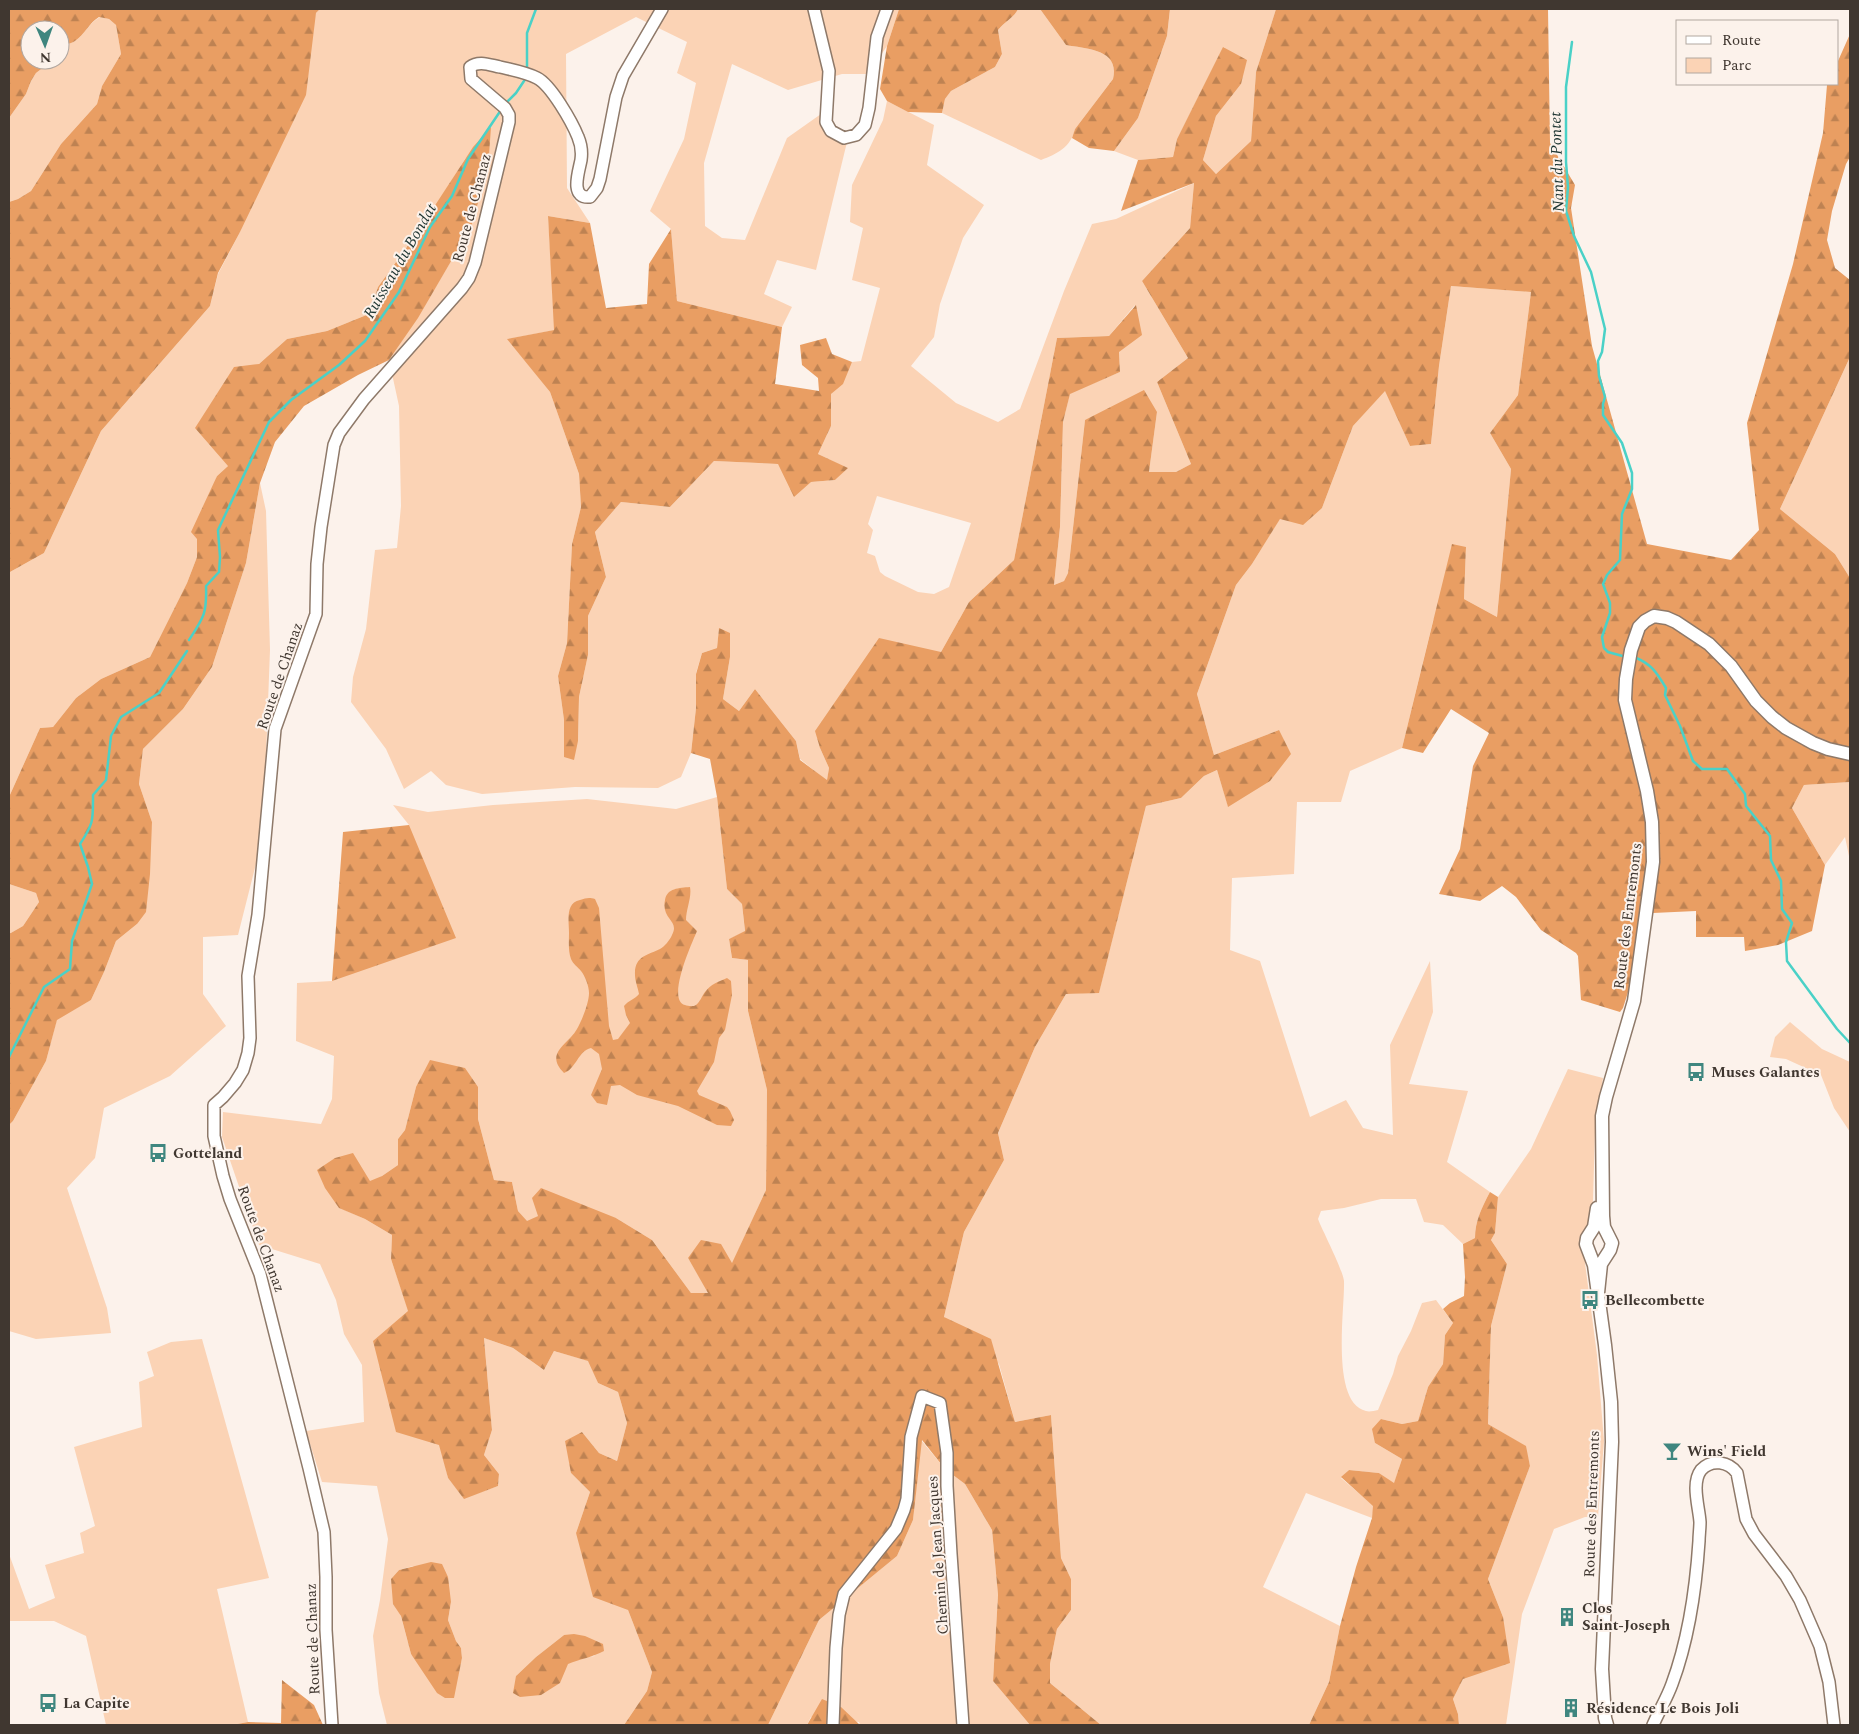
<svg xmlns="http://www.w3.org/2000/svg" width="1859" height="1734" font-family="Spectral,serif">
	<defs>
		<pattern id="forest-firs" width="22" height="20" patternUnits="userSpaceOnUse" patternTransform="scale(1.25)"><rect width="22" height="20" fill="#e99e63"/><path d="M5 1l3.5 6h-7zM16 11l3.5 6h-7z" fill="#be8252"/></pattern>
	</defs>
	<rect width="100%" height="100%" fill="#fcf2eb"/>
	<path fill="#fbd3b5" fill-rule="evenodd" d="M320 9H899L887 46 868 74H842L788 90 732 64 704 163 705 226 722 238 745 240 787 138 821 114 825 134 847 142 816 270 777 260 764 294 792 307 782 327 677 301 671 229 650 211 684 139 696 83 677 73 687 42 636 17 566 54 567 188 590 223 548 216 555 330 508 339 550 392 579 474 581 507 572 544 567 643 558 676 564 720V757L578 741 579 697 588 655V616L606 577 595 532 621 502 670 507 714 461 778 464 811 482 835 480 847 468 818 454 831 426V394L852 362 861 361 880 288 852 280 863 228 850 222 852 185 883 120 887 101 934 125 927 165 984 205 963 238 940 304 934 337 911 366 956 403 998 422 1020 409 1064 291 1092 224 1116 219 1194 183 1190 228 1142 281 1188 358 1157 382 1191 464 1176 472H1149L1157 412 1085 420 1068 573 1064 581 1054 585 1060 527 1063 422 1070 393 1120 372 1119 352 1135 305 1109 336 1057 338 1014 560 969 602 941 652 820 748 829 768 827 781 800 759 796 741 755 689 739 711 723 699 730 657 719 629 717 648 702 653 696 673V708L691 753 681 777 658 788 575 787 482 794 446 785 431 771 404 789 386 749 351 702 353 677 366 629 375 550 397 548 401 506 399 406 389 360 418 317 471 227 488 169 490 128 465 159 435 207 378 287 369 314 327 331 287 339 259 364 228 466 217 476 197 539V557L187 583 150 657 101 679 76 698 53 727 40 728 9 797V575L10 572 44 553 101 431 210 306 218 274 239 234 316 13ZM877 496 971 523 949 587 934 594 918 592 885 576 880 572 875 556 867 553 873 530 868 524Z
		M1018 9H1040L1066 45C1087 49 1120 49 1113 79L1075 129C1071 147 1057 154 1041 160L942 113 945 99 951 91 995 67 1002 54 998 30C1004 22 1015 17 1018 9Z
		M1170 9H1276L1256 72 1251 141 1216 174 1203 160 1216 116 1241 84 1224 47 1177 139 1173 157 1138 160 1114 151 1138 118 1167 36Z
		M100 17 109 19 116 25 121 54 102 86 97 104 61 144 31 191 18 199 9 202V118L26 94 31 81 36 73 53 60H60V47C65 44 71 44 75 41 85 34 89 23 100 17Z
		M1451 286 1531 292 1518 395 1490 433 1511 469 1497 617 1464 599 1466 547 1433 621 1402 748 1350 771 1341 802H1297L1294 874 1232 878 1230 950 1260 961 1310 1117 1346 1100 1363 1128 1393 1135 1390 1045 1430 961 1433 1012 1409 1084 1468 1091 1447 1162 1490 1192C1482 1207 1475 1221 1475 1238L1463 1244 1443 1225 1424 1222 1416 1199H1381L1344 1208 1321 1211 1318 1219 1320 1224C1325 1235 1343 1271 1344 1281 1345 1308 1330 1403 1366 1411 1369 1412 1374 1411 1378 1410L1393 1374 1398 1356 1411 1331 1422 1303 1436 1300 1453 1323 1445 1335 1443 1364 1428 1387 1418 1421 1402 1424 1381 1419 1375 1443 1402 1459 1394 1484 1379 1473 1349 1470 1341 1478 1374 1506 1372 1518 1306 1493 1263 1587 1340 1626 1329 1682 1309 1725H1101L1050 1683V1664L1057 1629 1071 1610V1579L1061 1558 1051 1415 1015 1422 999 1364 944 1317 964 1232 1004 1160 998 1133 1035 1047 1066 994 1099 992 1146 806 1181 798 1204 776 1217 770 1228 806 1279 730 1214 755 1197 694 1236 585 1252 564 1280 518 1322 508 1353 426 1385 390 1410 446 1431 444 1439 366Z
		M1850 357V578L1835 554 1780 509Z
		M260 483 266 511 270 650 263 836 238 935 203 937V994L226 1026 170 1076 104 1108 95 1158 67 1188 107 1308 111 1333 36 1339 9 1331V1125L13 1121 46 1061 57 1019 91 1000 104 972 116 941 137 924 152 822 139 784 143 749 183 709 212 667 246 563Z
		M1850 782V861L1845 837 1825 865 1792 808 1804 785Z
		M717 797 727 889 742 904 745 932 729 939 732 958 748 960V1011L767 1090 766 1190 732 1264 688 1258 709 1293H691L652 1240 616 1218 538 1216 527 1222 518 1211 512 1182 494 1180 478 1119V1087H416L405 1130 398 1139V1165L382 1176 371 1182 340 1208 365 1219 392 1235 391 1259 409 1312 448 1478 464 1498 498 1486 499 1474 484 1455 492 1430 484 1338 513 1348 544 1370 554 1351 589 1361 598 1383 618 1392 627 1423 617 1461 599 1453 582 1432 571 1473 590 1492 576 1533 628 1610 652 1672 647 1691 624 1725H387L379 1693 373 1636 380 1600 388 1539 377 1486 322 1482 306 1431 364 1422 362 1365 344 1334 336 1300 320 1264 259 1245 222 1137 223 1112 321 1124 332 1099 334 1056 296 1041 297 983 332 981 409 825 393 805 428 812 493 805 587 799 676 809ZM413 1566 451 1602 448 1620 456 1641 461 1648 462 1658 453 1697 411 1654 391 1579 399 1570ZM564 1635 595 1656 588 1657 516 1676 536 1657Z
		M9 884 36 893 39 902 23 926 9 934Z
		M1790 1022 1822 1049 1850 1062V1132L1834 1108 1821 1075 1786 1059 1770 1057 1775 1037Z
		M1568 1069 1603 1078 1595 1132 1593 1200 1585 1263 1597 1355 1604 1441 1598 1517H1585L1554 1529 1522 1614 1506 1725H1459L1458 1714 1453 1699 1463 1679 1503 1617 1488 1579 1530 1466 1525 1446 1488 1424 1491 1326 1507 1264 1491 1240 1495 1233 1498 1197 1531 1149Z
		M202 1339 269 1578 217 1589 248 1722 232 1725H106L86 1636 54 1621H9V1554L29 1609 55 1598 45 1565 84 1553 80 1533 95 1526 74 1447 142 1427 139 1382 154 1376 147 1352 171 1342Z
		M921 1440 945 1469 965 1484 992 1530 998 1595 993 1681 1030 1725H860L859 1722 811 1717 807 1725H768L819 1620 897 1556 913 1520Z"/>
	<path fill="url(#forest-firs)" d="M9 9H320L316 13 306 95 239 234 218 273 210 306 101 431 44 553 10 572 9 575V202L18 199 31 191 61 144 97 104 102 86 121 54 116 25 109 19 99 17C89 23 85 34 75 41 71 44 65 44 60 47V30H30V60H53L36 73 31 81 26 94 9 118Z
		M899 9H1018C1015 17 1004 22 998 30L1002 54 995 67 951 91 945 99 942 113 908 112 887 101 880 89 887 46Z
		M1040 9H1170L1167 36 1138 118 1114 151 1089 148 1072 138 1075 129 1113 79C1120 49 1087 49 1066 45Z
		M1276 9H1548L1550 143 1575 185 1571 208 1592 346 1647 544 1731 560 1759 530 1747 423 1793 264 1823 133 1827 85 1828 84H1838V61L1850 34V157L1846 164 1832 211 1827 240 1835 268 1850 280V357L1780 509 1835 554 1850 578V782L1804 785 1792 808 1825 865 1812 931 1778 945 1745 951 1744 937H1696V911L1653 913 1623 1008 1620 1012 1581 1000 1578 956 1576 953 1541 930 1516 897 1502 886 1480 901 1439 894 1460 849 1473 766 1489 733 1451 709 1423 753 1402 748 1452 544 1466 547 1464 599 1497 617 1511 469 1490 433 1518 395 1531 292 1451 286 1439 366 1431 444 1410 446 1385 391 1353 426 1322 508 1303 525 1280 519 1252 564 1236 585 1197 694 1214 755 1279 730 1291 754 1270 781 1228 807 1217 770 1204 776 1181 798 1146 806 1099 993 1066 994 1035 1047 998 1133 1004 1160 964 1232 944 1317 991 1339 1015 1422 1051 1415 1061 1558 1071 1579V1610L1057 1629 1050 1664V1683L1101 1725H1030L993 1681 998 1595 992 1530 965 1484 945 1469 922 1440 913 1520 897 1556 819 1620 768 1725H624L647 1691 652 1672 628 1610 593 1597 576 1533 590 1492 571 1473 565 1441 582 1432 599 1453 617 1461 627 1423 618 1392 598 1383 588 1361 554 1351 544 1370 513 1348 484 1338 492 1430 484 1455 499 1474 498 1486 464 1499 448 1478 439 1445 396 1432 373 1341 408 1311 391 1259 392 1235 365 1219 339 1208 325 1188 317 1170 335 1158 353 1153 370 1181 382 1176 398 1165V1139L405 1130 416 1087 430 1060 465 1068 478 1087V1119L494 1180 512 1182 518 1211 527 1221 538 1216 532 1198 541 1188 616 1218 652 1240 691 1293H708L688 1258 701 1240 721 1244 732 1263 766 1190 767 1090 748 1011V960L732 958 729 939 745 931 742 904 727 889 717 797 710 759 691 753 696 708V674L702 653 717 648 719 628 730 633V657L723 699 739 711 755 689 796 741 800 760 827 780 829 768 820 748 815 731 879 638 941 652 969 602 1014 560 1057 338 1109 336 1136 305 1142 335 1119 352 1120 372 1070 394 1063 422 1060 527 1054 585 1064 581 1068 573 1085 420 1144 390 1157 412 1149 472H1176L1191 464 1157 382 1188 358 1142 281 1190 228 1194 183 1121 211 1138 160 1173 157 1177 139 1223 47 1247 60 1241 84 1216 116 1203 160 1216 174 1251 141 1256 72Z
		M491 127 488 169 471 227 418 318 389 360 358 375 304 406 275 442 260 483 246 563 212 667 183 709 143 749 139 784 152 822 150 874 146 912 137 924 116 941 104 972 91 1000 57 1020 46 1061 13 1121 9 1125V934L23 926 39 902 36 893 9 884V797L40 728 53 727 76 698 101 679 150 657 187 583 197 557V539L191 532 217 476 228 466 195 428 234 367 259 364 287 339 327 331 369 314 378 287 419 230 473 147Z
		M548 216 590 223 606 308 647 304 649 264 671 229 677 301 782 327 775 384 819 391 818 378 802 365 800 345 826 338 832 354 852 362 843 384 831 394V426L818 454 848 468 835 480 811 482 794 497 778 464 714 461 670 507 621 502 595 532 606 577 588 616V655L579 697 578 741 574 760 564 757V720L558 676 567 643 572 544 581 507 579 474 550 392 507 339 554 330Z
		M409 825 456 938 332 981 343 832Z
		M690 887C692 897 686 909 686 920L697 931C692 943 666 1000 685 1005 688 1006 693 1007 696 1005 700 1002 702 996 705 992 711 984 718 982 727 978L731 981 732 995 725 1030 719 1038 714 1062 697 1091 699 1095 727 1107 730 1111 734 1120 731 1126 717 1125 678 1106 637 1095 620 1085 611 1086 607 1105 597 1103 591 1095 602 1069 599 1054 591 1048C578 1051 576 1069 564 1073 544 1053 568 1045 577 1029 582 1020 589 1003 589 993 589 986 585 976 581 971 578 967 573 964 571 959 568 951 569 941 569 933 569 921 565 903 580 900 586 898 589 897 595 899L599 908 609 1026 613 1040 618 1039 630 1023 626 1015 624 1006C629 1000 635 999 639 994 638 988 635 981 635 975 634 956 648 955 660 949 664 947 670 940 672 935 680 920 661 920 665 900 667 888 679 888 690 887Z
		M1490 1192 1498 1197 1495 1233 1491 1240 1507 1264 1491 1326 1488 1424 1526 1446 1530 1466 1488 1579 1503 1617 1510 1663 1463 1679 1453 1699 1458 1714 1459 1725H1309L1329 1682 1340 1626 1356 1567 1372 1518 1373 1506 1341 1477 1349 1470 1379 1473 1394 1483 1402 1459 1375 1443 1372 1429 1381 1419 1402 1424 1418 1421 1428 1387 1443 1364 1445 1335 1453 1323 1443 1309 1450 1303 1464 1296 1465 1277 1463 1244 1475 1238C1475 1221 1482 1207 1490 1192Z
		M431 1562 442 1564 448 1577 451 1602 448 1620 456 1641 461 1648 462 1658 454 1698H445L437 1693 411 1654 401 1616 393 1604 391 1579 399 1570Z
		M574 1634 585 1636 603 1644 604 1651C593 1657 580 1659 568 1664L560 1683 541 1695 520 1697 513 1693 516 1676 536 1657 564 1635Z
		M282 1680 314 1705 323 1725H232L248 1722 281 1723Z
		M822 1699 841 1707 860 1725H807Z"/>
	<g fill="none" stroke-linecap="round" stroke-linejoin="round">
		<path stroke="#4ad1c7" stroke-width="2.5" d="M1572 42 1566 87V162L1568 187 1566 211 1574 236 1591 272 1605 329 1602 352 1598 361 1599 376 1605 397 1603 404V415L1622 443 1632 473V489L1622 514 1620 560 1607 575 1603 584 1610 603V613L1602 637 1604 648 1608 652 1626 657
			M527 68V33L536 9
			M507 102 516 93 526 78
			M189 640C204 617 207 613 206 586L219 572 220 557 218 530 269 422 291 400 339 365 365 341 399 292 430 227 452 196 468 159 501 110
			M1634 657C1652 664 1657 673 1666 688L1665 695 1680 726 1693 761 1702 769H1727L1745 794 1746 806 1770 836 1771 860 1781 881 1782 909 1792 923 1786 942 1787 961 1837 1029 1850 1043
			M9 1057 44 987 70 969 72 941 92 884 88 867 80 844C94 823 93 820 93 795L106 780 111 736 121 717 159 693 187 651"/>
		<g stroke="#8e7969" stroke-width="14">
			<path id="tertiary" d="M814 9 829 71 826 122 831 131 844 138 856 135 865 125 869 108 877 37 887 9
				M332 1725 326 1630V1577L324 1532 309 1468 260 1274 230 1199 223 1176 214 1136V1105L223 1097 235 1083 243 1070 248 1053 250 1038 248 976 258 915 275 729 316 614 317 564 321 527 334 445 339 433 364 399 462 288 469 278 475 263 509 122V115L505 108 471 79 470 67C479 60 490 65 500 67 512 70 525 72 537 78 551 85 572 122 578 137 581 144 582 153 581 160 579 171 569 199 590 197L597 188 600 179 616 97 623 76 662 9
				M833 1725 836 1648 839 1615 844 1594 896 1529 904 1510 907 1499 911 1437 922 1396 940 1403 947 1453V1486L951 1554 963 1725
				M1653 1725C1659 1711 1667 1698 1672 1684 1688 1641 1696 1587 1699 1541 1699 1535 1700 1529 1700 1522 1699 1507 1691 1483 1701 1470 1712 1458 1729 1462 1737 1473L1746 1519 1754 1534 1786 1576 1800 1600 1820 1646 1829 1682 1834 1725"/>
		</g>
		<g stroke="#8e7969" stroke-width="15">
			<path id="secondary" d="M1597 1208 1594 1227 1587 1238 1586 1244 1594 1265 1605 1345 1611 1402 1612 1442 1602 1669 1605 1718 1607 1725
				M1598 1293 1601 1264 1610 1250 1612 1243 1604 1227 1603 1216 1602 1116 1606 1097 1634 1001 1653 862 1652 822 1647 791 1625 700 1626 679 1631 650 1639 627 1645 621 1654 616 1667 618 1676 622 1709 644 1731 666 1756 701 1772 717 1786 728 1813 743 1828 749 1850 754"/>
		</g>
		<use href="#tertiary" stroke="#fff" stroke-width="11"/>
		<use href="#secondary" stroke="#fff" stroke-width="12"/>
	</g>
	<defs>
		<g id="bus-bare" transform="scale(1.5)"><path d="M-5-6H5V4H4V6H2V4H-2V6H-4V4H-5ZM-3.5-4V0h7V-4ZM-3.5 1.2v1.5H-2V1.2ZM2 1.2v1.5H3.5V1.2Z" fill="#3f867f" stroke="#fcf2eb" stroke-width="2.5" paint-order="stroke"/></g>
		<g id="bar-bare" transform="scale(1.5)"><path d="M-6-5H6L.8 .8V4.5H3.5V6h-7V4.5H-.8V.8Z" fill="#3f867f" stroke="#fcf2eb" stroke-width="2.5" paint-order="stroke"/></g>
		<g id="building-bare" transform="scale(1.5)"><path d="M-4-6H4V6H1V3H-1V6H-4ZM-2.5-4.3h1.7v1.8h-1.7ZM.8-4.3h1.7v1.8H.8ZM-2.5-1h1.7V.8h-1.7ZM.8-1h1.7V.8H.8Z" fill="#3f867f" stroke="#fcf2eb" stroke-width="2.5" paint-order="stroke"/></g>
	</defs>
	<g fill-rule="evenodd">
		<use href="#bus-bare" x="1696" y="1072"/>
		<use href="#bus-bare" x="158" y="1153"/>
		<use href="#bus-bare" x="1590" y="1300"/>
		<use href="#bar-bare" x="1672" y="1451"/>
		<use href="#building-bare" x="1567" y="1617"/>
		<use href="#bus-bare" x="48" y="1703"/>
		<use href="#building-bare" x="1571" y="1708"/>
	</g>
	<g text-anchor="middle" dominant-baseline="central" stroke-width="4" stroke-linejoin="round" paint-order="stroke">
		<g font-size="15" fill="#403730" stroke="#fcf2eb">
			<text transform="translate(472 208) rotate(-75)">Route de Chanaz</text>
			<text transform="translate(280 676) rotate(-71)">Route de Chanaz</text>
			<text transform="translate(1628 916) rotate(-83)">Route des Entremonts</text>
			<text transform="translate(261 1239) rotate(70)">Route de Chanaz</text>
			<text transform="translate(1592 1504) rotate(-88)">Route des Entremonts</text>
			<text transform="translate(938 1555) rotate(-94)">Chemin de Jean Jacques</text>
			<text transform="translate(313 1639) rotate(-92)">Route de Chanaz</text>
		</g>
		<g font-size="15" font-weight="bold" fill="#403730" stroke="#fcf2eb" text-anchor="start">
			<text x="1711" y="1072">Muses Galantes</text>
			<text x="173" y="1153">Gotteland</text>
			<text x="1605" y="1300">Bellecombette</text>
			<text x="1687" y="1451">Wins' Field</text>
			<text x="1582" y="1608">Clos<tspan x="1582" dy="17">Saint-Joseph</tspan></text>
			<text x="63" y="1703">La Capite</text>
			<text x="1586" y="1708">Résidence Le Bois Joli</text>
		</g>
		<g font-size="16" font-style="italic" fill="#203734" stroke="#fcf2eb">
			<text transform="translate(1557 162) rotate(-92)">Nant du Pontet</text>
			<text transform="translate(400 261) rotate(-60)">Ruisseau du Bondat</text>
		</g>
	</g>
	<rect width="1859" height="1734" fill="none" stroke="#403730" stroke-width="20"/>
	<rect x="1676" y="20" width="162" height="65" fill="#fcf2eb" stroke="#b1a7a0"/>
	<rect x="1686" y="36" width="25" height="8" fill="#ffffff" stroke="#b1a7a0"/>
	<text x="1722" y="45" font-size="15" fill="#403730">Route</text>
	<rect x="1686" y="58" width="25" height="15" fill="#fbd3b5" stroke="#b1a7a0"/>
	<text x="1722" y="70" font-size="15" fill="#403730">Parc</text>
	<g transform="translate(45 45) rotate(178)"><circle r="24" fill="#fcf2eb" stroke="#b1a7a0"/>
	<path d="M0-4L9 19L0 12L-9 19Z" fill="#3f867f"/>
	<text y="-8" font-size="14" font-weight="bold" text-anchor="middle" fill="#403730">N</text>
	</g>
</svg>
